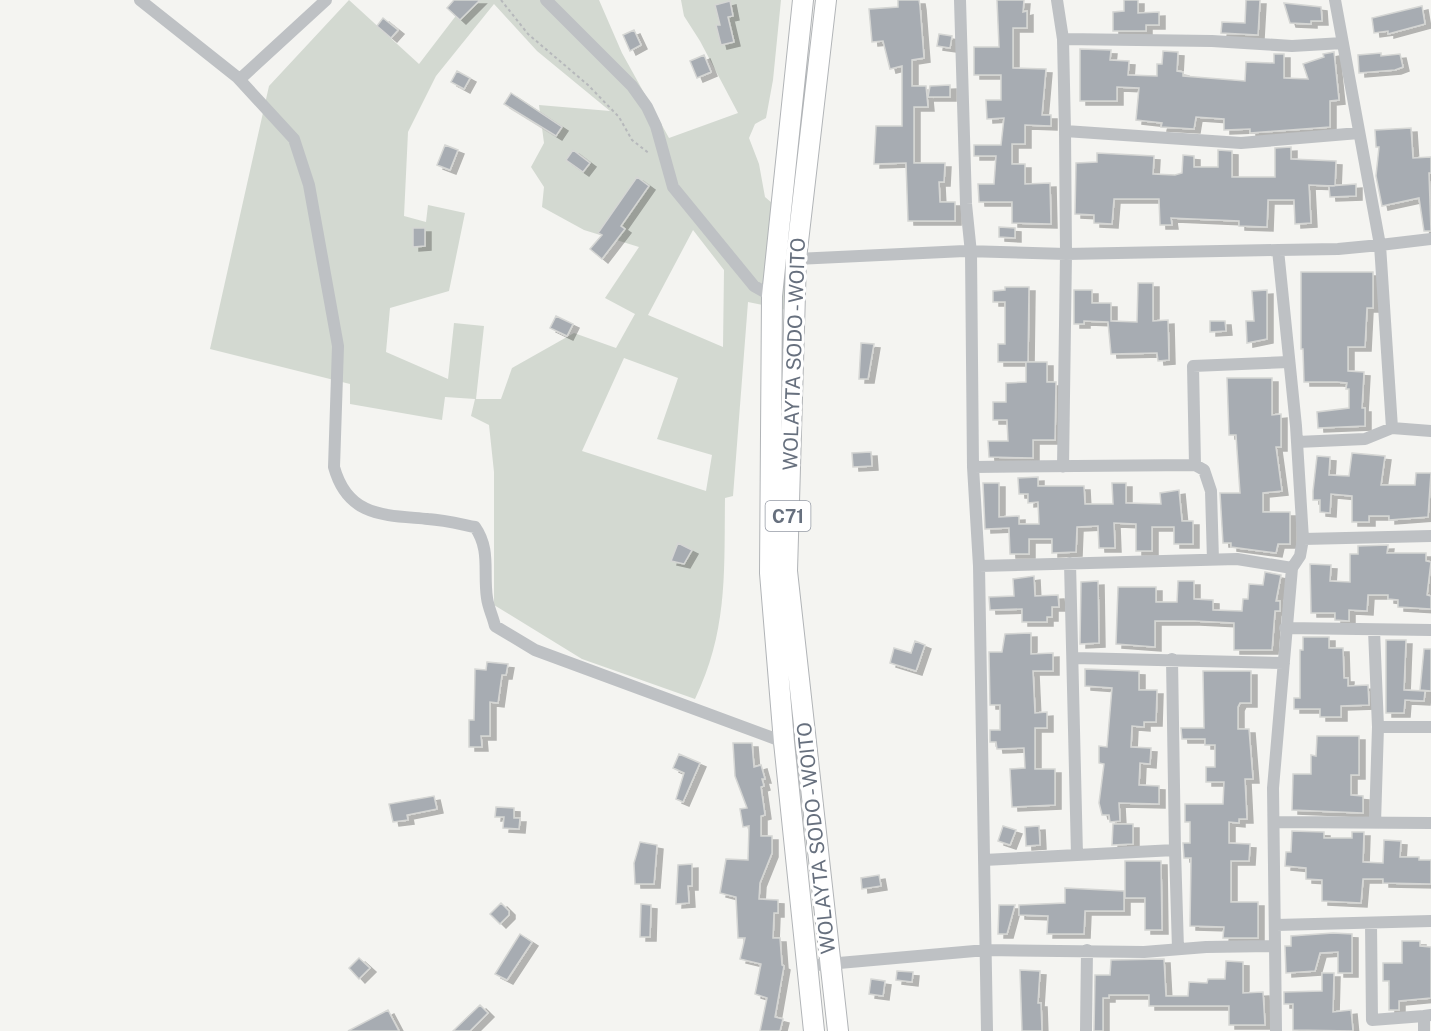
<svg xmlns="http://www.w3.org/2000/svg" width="1431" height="1031" font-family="'Public Sans',sans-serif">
	<defs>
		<filter id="shadow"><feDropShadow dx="6" dy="4" stdDeviation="0" flood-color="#0004"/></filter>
	</defs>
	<rect width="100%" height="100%" fill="#f4f4f1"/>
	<path fill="#d3d9d1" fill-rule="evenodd" d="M349 0 419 64 468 0H599L622 53 669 138 738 113 700 41 684 16 681 0H781L773 80 766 118 755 124 749 138 759 164 765 197 793 221 787 310 748 302 733 496 725 498C724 573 728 630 695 699L582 659 494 605V472L489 425 471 416 475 399 445 397 442 420 350 404V384L210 349 269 86ZM494 4 537 51 610 111 539 105 544 143 531 167 544 187 542 207 584 230 639 247 605 298 635 314 616 348 574 333 512 368 501 399H476L484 326 454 323 448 379 386 352 390 308 449 291 465 213 428 205 426 222 404 216 408 132 436 76ZM693 230 724 270 723 347 648 315ZM624 358 678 378 657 439 712 455 706 491 582 451Z"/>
	<path fill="#a7acb2" stroke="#d5d6d4" stroke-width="1.5" filter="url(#shadow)" d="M454 0H480L460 20 447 8Z
		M898 0H919L920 6 924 58 912 60V86H926L928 107H914V163H945L944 182H939L940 202H955V221H908L906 163 874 164 876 126H902V66L890 69 883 41 872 42 869 9 898 7Z
		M997 0H1024L1023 12 1027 11V28H1013V68L1046 69 1042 115H1051V126L1025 125V144H1012V164H1025V184L1050 183 1051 224 1012 223V202H979L978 184H994L996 156H974V145H1001L1004 118 987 119 986 100H1001V75H974V47H999Z
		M1124 0H1138V13L1159 12V25H1146V31H1113V12L1124 11Z
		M1246 0H1260L1258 35 1221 33 1222 22 1245 23Z
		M730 1 733 16 728 17 734 42 721 45 716 25H720L715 5Z
		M1284 3 1321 7 1322 21H1311V24L1290 23Z
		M1422 6 1425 24 1388 34V31L1374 33 1372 18Z
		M383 18 398 30 391 38 377 26Z
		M634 30 641 45 630 51 623 35Z
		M939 34 952 36 950 48 937 46Z
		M1080 49 1111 50 1110 60 1129 61 1128 75 1157 76V64H1162L1163 51 1178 52 1177 71 1183 72V76L1245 81 1246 62 1274 63V54H1284V78L1308 79 1303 64 1324 57 1323 54 1334 52 1339 100 1330 101V127L1250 133V129L1224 130V119L1196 117 1194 129 1161 127 1162 123 1136 120 1139 88 1117 87V101H1080Z
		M1381 53V56L1400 54 1403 67 1395 70 1359 73 1358 55Z
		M704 55 711 72 697 78 690 61Z
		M457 71 470 78 464 89 451 82Z
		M950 85V97H928L930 86Z
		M511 93 562 127 556 136 504 104Z
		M1411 128 1413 158 1431 157V173H1429L1431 231H1424L1419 198 1382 206 1376 176 1379 147H1376L1375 130Z
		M445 145 458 150 450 170 437 165Z
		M1291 147V159L1336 161 1335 186 1309 185 1311 223 1295 224 1294 200H1268L1267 227 1239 226V221L1171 218 1172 225H1160L1159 199H1114L1112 224 1094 223V215L1075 214 1076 163 1097 162V153L1154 156 1153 174 1175 175 1182 173 1183 155 1194 156V167H1218V150L1232 151V177H1275V148Z
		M573 150 590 163 583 172 566 160Z
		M637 177 649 186 621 226 625 229 602 259 590 249 602 235 598 233Z
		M1356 184V196L1330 197 1329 186Z
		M999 227 1015 228V238L999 237Z
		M413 228H425V246L413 247Z
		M1301 272H1373V308H1367L1365 347H1348V371L1364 372 1362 408H1365V426L1318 428 1317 412 1349 408V389H1346L1347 383 1337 382H1304L1303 349H1301Z
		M1138 283H1153V321L1168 320 1169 360 1158 361 1157 353 1111 354 1108 322 1084 321V324H1074V290H1092V303H1111V321L1137 322Z
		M1005 287H1029L1028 362H998V344H1005V302H993V291L1005 290Z
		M1267 290V339L1247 343 1246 321H1254L1252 291Z
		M556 316 573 324 567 336 550 328Z
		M1210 321H1225L1226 331 1210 332Z
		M861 343 874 344 868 379H859Z
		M1026 362H1047V382H1056L1055 440H1033V458L989 457 988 441H1008L1007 420H993V402H1006V383L1026 382Z
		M1227 378H1272V415L1281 414V447H1276L1282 491 1263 493V512H1290V544H1278L1276 553 1231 547V543H1223L1220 493H1240L1236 435H1229Z
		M871 452 872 466 853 467 852 453Z
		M1352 453 1385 456 1381 485H1415L1416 473H1431L1428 517 1389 520V516H1369V522H1352V496L1331 494 1330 513 1320 512V500H1313V491L1317 456 1330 457 1329 475 1349 476Z
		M1038 477V486H1084L1085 504H1113L1112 483H1126V503L1161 504 1160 493 1179 490 1182 521H1193V544H1174V527H1152V551H1136V524L1114 523 1115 548H1099L1098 526 1077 527 1076 552 1052 553V539H1029V554H1010L1009 528 985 529 983 483H999V517L1019 516V524H1039L1038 502 1028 503V494H1019L1018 478Z
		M678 543 692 550 684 564 671 561Z
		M1388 545 1387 553H1426V561L1431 562 1427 595 1431 596V609L1398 607V600L1388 599V595H1368L1367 611 1349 610V621L1335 620V613H1311L1310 564 1331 565 1330 581 1350 582V554H1358V546Z
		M1265 572 1281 575 1276 601H1280V611H1275L1272 650H1234V623L1194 621H1155V647L1116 644 1118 587H1156V602H1177L1178 581H1194V599L1213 600V610L1242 611 1243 599H1248L1249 584 1263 585Z
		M1034 576 1035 596 1058 595 1059 607H1052V617H1047V622H1022V609L990 610 989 597 1014 596 1013 579Z
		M1098 581 1099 643 1080 644 1081 582Z
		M1031 633V654L1053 653V671H1033L1035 713 1047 712V728H1035V769H1055V805L1012 807 1010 769 1025 768 1024 748 997 749 996 742H990V730H1000V705H990L989 652H1002L1005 634Z
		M1303 637H1329V648H1343L1344 678H1348V686L1368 685 1369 705 1341 706V717H1320V709H1294V698H1300V650H1303Z
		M1386 640H1406L1404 690 1425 691 1424 701 1405 700 1404 713H1386Z
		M915 641 925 645 916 671 890 663 894 648 911 653Z
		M1424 649H1431V691L1420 690Z
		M487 662 508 664 506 675H502L498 703 490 702V736H481L482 747H469V720H474L475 669 486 670Z
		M1085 669 1139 671V690H1157L1156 722H1144V727L1132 726 1131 747 1151 748 1150 764 1140 763 1139 785 1159 786V804L1119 803 1120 821 1110 822 1109 815H1102L1099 803 1104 764 1099 763V746L1107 747 1112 688 1085 686Z
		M1203 671H1251V703H1240L1238 707V729H1249L1253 779H1245L1247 819H1239V823L1229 822V843L1250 844 1249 861H1231V902H1258V938H1223L1224 927 1190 926 1191 858H1184L1183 843H1190V822H1185V804H1223L1224 782H1206V767H1215V745H1205V739H1182L1181 728H1204Z
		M1317 736H1359V775H1351V795L1363 796V813L1292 810 1293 774H1311V755L1316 756Z
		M733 743H752L754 767 761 765 765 779H762L764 786 761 787 765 815 761 816V836H772V853L760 883 759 899 778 900V913H774L773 938H780L782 965 784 966 775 1017 783 1019 780 1031H760L767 998 755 994 761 964 740 959 745 938H738L736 897 720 893 726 859 748 860 749 826 743 827 740 809 747 808 735 776Z
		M679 754 700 763 683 802 676 799 684 773 673 768Z
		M434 796 437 809 407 815 408 820 393 822 389 804Z
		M496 807 514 808V818H520L519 829 503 828 504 817H495Z
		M1113 824H1133V844L1112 845Z
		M1003 826 1016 830 1010 845 998 841Z
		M1039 826 1040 845 1026 846 1025 827Z
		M1292 831 1324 832V838H1352V832H1364L1363 862 1383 863 1384 840 1401 841 1400 857H1419V860H1431V884L1383 883V879H1363L1361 903 1322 901V880L1306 879V868L1285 866 1286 852H1291Z
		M640 842 657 845 654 884H635L634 863Z
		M1125 861H1161L1162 930H1145V898H1125Z
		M692 864V886H688L689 903 676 904 678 865Z
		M879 875 881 886 862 889 861 878Z
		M1065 888 1124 891V911H1085L1084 934H1047L1048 916 1019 915V905L1065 903Z
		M501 903 509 911V915L500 924 490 914Z
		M641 904 651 905 650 937H640Z
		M999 905H1015L1007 934H998Z
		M1333 933 1352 934V973H1338V952L1320 953 1315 971 1286 973 1285 946H1291V936Z
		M520 934 532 942 507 980 495 974Z
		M1402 941H1420V946L1431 947V998L1399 1001V1010H1389V981H1383V963H1402Z
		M359 958 370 968 359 979 349 968Z
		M1164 959 1166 996H1188L1189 982 1207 983 1208 979H1225L1226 961 1243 962V993L1263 992 1265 1025H1229V1006H1149V995H1109V998H1103V1031H1094L1095 975H1110L1111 960Z
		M1020 970 1040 971 1038 1003H1041L1042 1031H1022Z
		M897 971 913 972 912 982 896 980Z
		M1322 973H1334L1333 1012 1351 1010 1353 1031 1293 1030V1004H1284V992L1322 991Z
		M871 979 885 981 883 996 869 994Z
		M480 1005 488 1013 470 1031H453Z
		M388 1010 399 1031H348Z"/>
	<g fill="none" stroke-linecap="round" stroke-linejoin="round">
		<g stroke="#b1b4b7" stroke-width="22">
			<path id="trunk" d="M803 0 772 296 770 573 784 742 814 1031
				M826 0 796 259 787 571 838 1031"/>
		</g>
		<path stroke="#b6b8bb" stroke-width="2" stroke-dasharray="3 3" stroke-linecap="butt" d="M501 0 528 34 588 85 619 117 632 140 650 154"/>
		<path stroke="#bec1c4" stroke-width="12" d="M140 0 237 77 294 139 309 185 338 346 334 467C348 518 386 515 428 519 444 520 460 524 475 527 491 550 483 572 487 598 488 607 493 617 495 626L535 650 784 742
			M546 0 632 86 647 107 656 126 673 187 754 286 772 296
			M960 0 966 204 971 253 973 467 979 566 987 1031
			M1057 0 1063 39 1212 41 1292 46 1343 43
			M1335 0 1380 245 1431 239
			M1063 39 1065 131 1241 143 1359 133
			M240 79 326 0
			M1278 250 1338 249 1380 245 1392 428 1431 431
			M796 259 965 251 1066 254 1278 250 1296 426 1303 539 1300 556 1292 568
			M1297 442 1365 439 1392 428
			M1195 465 1193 366 1289 362
			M973 467 1195 465 1204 470 1211 491 1213 560
			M1063 467 1066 254 1065 131
			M1303 539 1431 536
			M1070 563 1077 855 1175 850 1172 659
			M1285 628 1431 630
			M1374 630 1378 727 1375 823
			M1074 658 1284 663
			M1378 727H1431
			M1275 822 1431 823
			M1175 850 1178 949
			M984 860 1077 855
			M1371 923 1372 1020 1424 1016
			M1276 925 1431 921
			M1275 946 1276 1031
			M805 966 986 950 1144 952 1206 947 1275 946 1273 788 1292 568 1237 559 979 566
			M1086 1031 1087 950
			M1424 1031V1016L1431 1015"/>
		<use href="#trunk" stroke="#fff" stroke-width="20"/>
	</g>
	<g text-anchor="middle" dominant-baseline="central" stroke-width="6" stroke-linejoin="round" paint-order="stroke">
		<rect fill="#fff" stroke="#959ba5" stroke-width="1.5" x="765.5" y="501" width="45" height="30" rx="4.5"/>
		<g font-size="18" font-weight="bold" fill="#67707e">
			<text x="788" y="516">C71</text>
		</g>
		<g font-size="20" fill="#67707e" stroke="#fff">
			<text transform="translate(794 354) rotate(-88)">WOLAYTA SODO - WOITO</text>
			<text transform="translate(816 838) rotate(-96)">WOLAYTA SODO - WOITO</text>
		</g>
	</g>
</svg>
